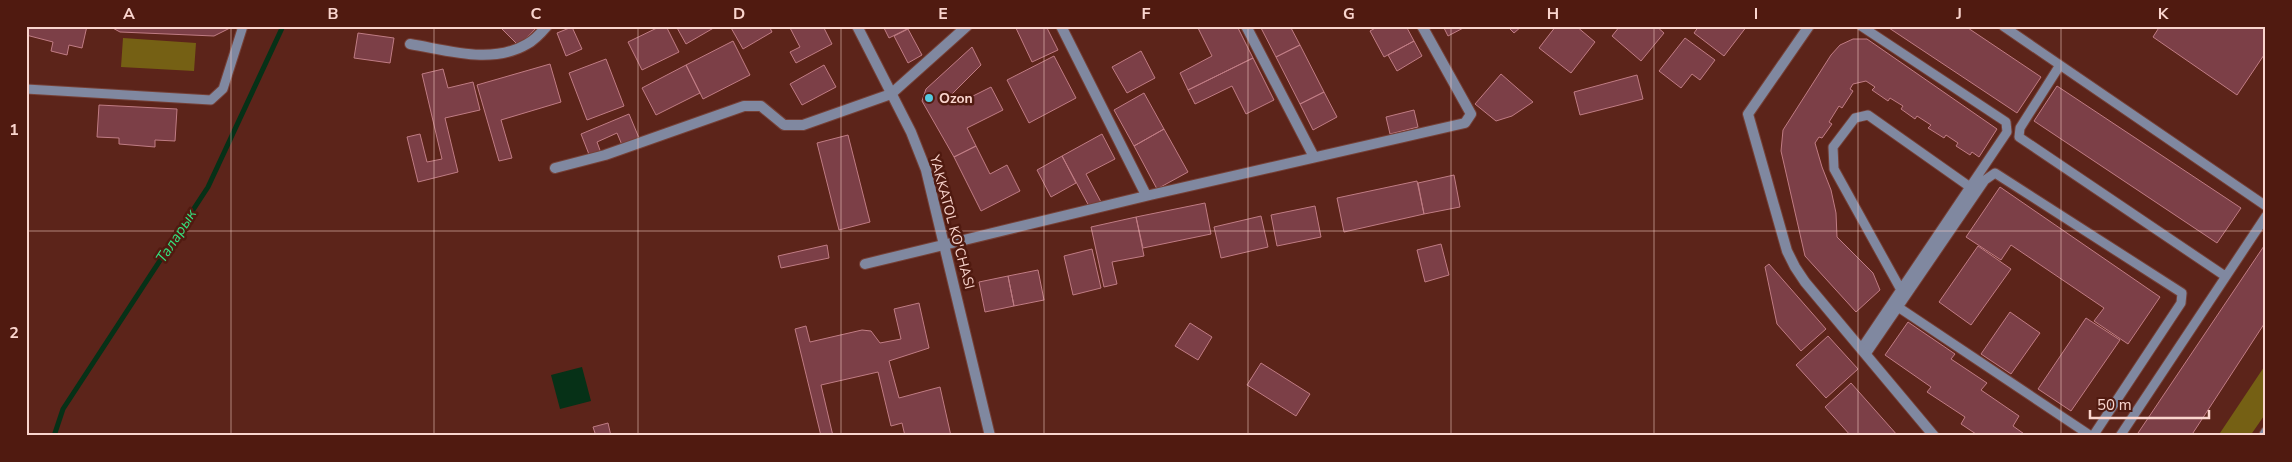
<svg xmlns="http://www.w3.org/2000/svg" width="2292" height="462" font-family="'Nunito Sans',sans-serif">
	<rect width="100%" height="100%" fill="#5c241a"/>
	<path fill="#756014" d="M123 38 196 43 194 71 121 67Z
		M2266 364V413L2250 436H2218Z"/>
	<path fill="#063117" d="M582 367 591 401 560 409 551 375Z"/>
	<g fill="none" stroke-linecap="round" stroke-linejoin="round">
		<path stroke="#063117" stroke-width="5" d="M54 436 63 409 208 187 283 26"/>
	</g>
	<path fill="#7c3f47" stroke="#c07c84" d="M26 26H87L82 48 69 45 67 55 51 51 53 42 26 35Z
		M109 26H234L214 36 120 32Z
		M499 26H538L519 46Z
		M661 26H666L679 52 642 70 628 42Z
		M676 26H717L686 44Z
		M730 26H769L772 32 743 49Z
		M789 26H823L832 44 796 63 790 52 800 47Z
		M883 26H913L889 38Z
		M1015 26H1046L1058 50 1032 62Z
		M1197 26H1237L1253 58 1188 90 1180 73 1212 56Z
		M1260 26H1290L1300 45 1276 57Z
		M1379 26H1406L1414 41 1384 57 1370 31Z
		M1443 26H1467L1448 36Z
		M1507 26H1522L1514 33Z
		M1556 26H1576L1595 42 1571 73 1539 48Z
		M1620 26H1656L1664 33 1641 61 1612 36Z
		M1699 26H1747L1724 56 1694 33Z
		M1886 26H1965L2041 77 2017 113Z
		M2160 26H2263L2266 28V52L2237 95 2153 37Z
		M572 27 582 49 566 56 557 33Z
		M908 29 922 55 908 63 894 36Z
		M358 33 394 38 390 63 354 58Z
		M1685 38 1715 60 1700 80 1692 74 1681 88 1659 71Z
		M1853 39H1867L1997 129 1979 157 1972 152 1970 155 1956 146 1958 143 1946 135 1944 138 1928 128 1931 125 1917 116 1915 119 1901 109 1903 106 1890 98 1888 101 1872 90 1875 87 1866 81 1853 84 1850 89 1853 91 1842 108 1839 106 1829 122 1832 124 1822 138 1819 137 1815 143 1822 167 1831 190 1836 213 1837 237 1873 273 1880 290 1856 312 1805 256 1781 151 1783 130 1831 55 1840 45Z
		M733 41 750 75 703 99 686 65Z
		M1414 41 1422 56 1397 71 1388 55Z
		M1300 45 1324 92 1300 104 1276 57Z
		M972 47 981 65 950 96 955 105 991 87 1003 110 967 128 976 146 954 157 922 101 926 89Z
		M1141 51 1155 78 1127 93 1112 67Z
		M1054 56 1076 98 1029 123 1007 80Z
		M1253 58 1274 100 1246 114 1232 86 1195 104 1188 90Z
		M606 59 624 106 587 120 569 73Z
		M550 64 561 102 501 120 512 158 499 161 477 85Z
		M686 65 700 93 656 115 642 88Z
		M824 65 836 87 802 105 790 84Z
		M443 69 448 88 473 82 480 110 445 118 458 172 418 182 407 137 420 134 427 162 442 159 422 74Z
		M1501 74 1533 102 1512 116 1496 121 1475 104Z
		M1637 75 1643 99 1580 115 1574 92Z
		M2057 86 2241 208 2217 243 2034 121Z
		M1324 92 1337 117 1313 130 1300 104Z
		M1144 93 1164 129 1134 146 1114 110Z
		M99 105 177 109 175 141 155 140V147L119 144V138L97 137Z
		M1414 110 1418 127 1390 134 1386 117Z
		M629 114 639 138 622 145 617 133 597 142 601 153 590 157 581 134Z
		M1164 129 1188 172 1157 189 1134 146Z
		M1102 134 1115 159 1086 174 1101 202 1090 208 1062 156Z
		M848 135 870 222 839 230 817 143Z
		M976 146 990 174 1007 165 1020 191 981 211 954 157Z
		M1062 156 1076 183 1051 197 1037 170Z
		M1454 175 1460 207 1424 214 1418 183Z
		M1417 181 1424 214 1344 232 1337 198Z
		M2000 187 2160 297 2128 344 2094 321 2104 308 2011 245 2001 260 1966 237Z
		M1205 203 1211 234 1143 248 1136 217Z
		M1315 206 1321 237 1277 246 1271 215Z
		M1261 216 1268 247 1221 258 1214 227Z
		M1136 217 1144 256 1112 262 1117 284 1104 287 1091 227Z
		M2266 243V321L2191 436H2136Z
		M1441 244 1449 275 1425 282 1417 250Z
		M827 245 829 258 781 268 778 256Z
		M1978 246 2011 269 1971 325 1939 302Z
		M1092 249 1101 288 1073 295 1064 256Z
		M1769 264 1826 329 1801 351 1777 324 1765 267Z
		M1038 270 1044 300 1014 306 1008 276Z
		M1008 276 1014 306 985 312 979 282Z
		M919 303 929 348 889 361 899 398 940 387 951 436H905L902 423 891 426 878 372 821 385 833 436H821L795 329 806 326 810 342 862 330 871 331 880 343 901 339 894 309Z
		M2010 312 2040 333 2011 374 1981 354Z
		M2086 318 2120 340 2071 411 2038 389Z
		M1908 322 1955 354 1951 359 1987 383 1981 390 2019 416 2013 426 2027 436H1979L1961 424 1965 417 1927 392 1931 387 1885 355Z
		M1190 323 1212 337 1198 360 1175 346Z
		M1828 336 1858 369 1826 398 1796 365Z
		M1261 363 1310 394 1296 416 1247 385Z
		M1851 383 1898 436H1851L1825 407Z
		M608 423 611 436H596L593 427Z"/>
	<g fill="none" stroke-linecap="round" stroke-linejoin="round">
		<g stroke="#754037" stroke-width="11">
			<path id="service" d="M1861 26 2006 122 2007 132 1861 349
				M2003 26 2266 206
				M2060 65 2020 128 2019 137 2225 276
				M26 89 211 100 223 89 243 26
				M1901 290 1834 169 1833 147 1855 118 1868 115 1970 187
				M1898 307 2091 436
				M1866 354 1985 180 1995 173 2182 293 2181 303 2093 436
				M2120 436 2266 216
				M2263 436 2266 431"/>
		</g>
		<g stroke="#754037" stroke-width="12">
			<path id="minor" d="M1061 26 1146 195
				M1246 26 1314 157
				M1809 26 1748 114 1787 251 1795 267 1805 282 1934 436
				M410 44C447 50 492 65 527 44 535 40 541 33 547 26
				M555 168 605 155 744 106H761L784 125H803L891 94 967 26
				M865 264 1150 195 1465 123 1471 114 1422 26"/>
		</g>
		<g stroke="#754037" stroke-width="12">
			<path id="tertiary" d="M857 26 911 132 926 170 990 436"/>
		</g>
		<use href="#service" stroke="#8088a0" stroke-width="9"/>
		<use href="#minor" stroke="#8088a0" stroke-width="10"/>
		<use href="#tertiary" stroke="#8088a0" stroke-width="10"/>
	</g>
	<path fill="none" stroke="#fad5ce" stroke-width="1" stroke-opacity="0.55" d="M231 26V436M434 26V436M638 26V436M841 26V436M1044 26V436M1248 26V436M1451 26V436M1654 26V436M1858 26V436M2061 26V436M26 231H2266"/>
	<circle fill="#55cae0" stroke="#501a10" stroke-width="2" cx="929" cy="98" r="5"/>
	<g text-anchor="middle" dominant-baseline="central" stroke-width="5" stroke-linejoin="round" paint-order="stroke">
		<g font-size="14" font-weight="bold" fill="#fad5ce" stroke="#501a10" text-anchor="start">
			<text x="939" y="98">Ozon</text>
		</g>
		<g font-size="14" fill="#fad5ce" stroke="#501a10">
			<text transform="translate(952 222) rotate(75)">YAKKATOL KO'CHASI</text>
		</g>
		<g font-size="15" font-style="italic" fill="#35e27e" stroke="#501a10">
			<text transform="translate(176 236) rotate(-57)">Таларык</text>
		</g>
	</g>
	<rect width="2292" height="462" fill="none" stroke="#501a10" stroke-width="55"/>
	<path d="M2090 410v8h119v-8" fill="none" stroke="#fad5ce" stroke-width="2.5"/>
	<text x="2097" y="410" font-size="15" fill="#fad5ce" stroke="#501a10" stroke-width="4" paint-order="stroke">50 m</text>
	<rect x="28" y="28" width="2236" height="406" fill="none" stroke="#fad5ce" stroke-width="2"/>
	<g font-size="16" text-anchor="middle" font-weight="bold" fill="#fad5ce">
		<text x="129" y="19">A</text>
		<text x="333" y="19">B</text>
		<text x="536" y="19">C</text>
		<text x="739" y="19">D</text>
		<text x="943" y="19">E</text>
		<text x="1146" y="19">F</text>
		<text x="1349" y="19">G</text>
		<text x="1553" y="19">H</text>
		<text x="1756" y="19">I</text>
		<text x="1959" y="19">J</text>
		<text x="2163" y="19">K</text>
		<text x="14" y="135">1</text>
		<text x="14" y="338">2</text>
	</g>
</svg>
